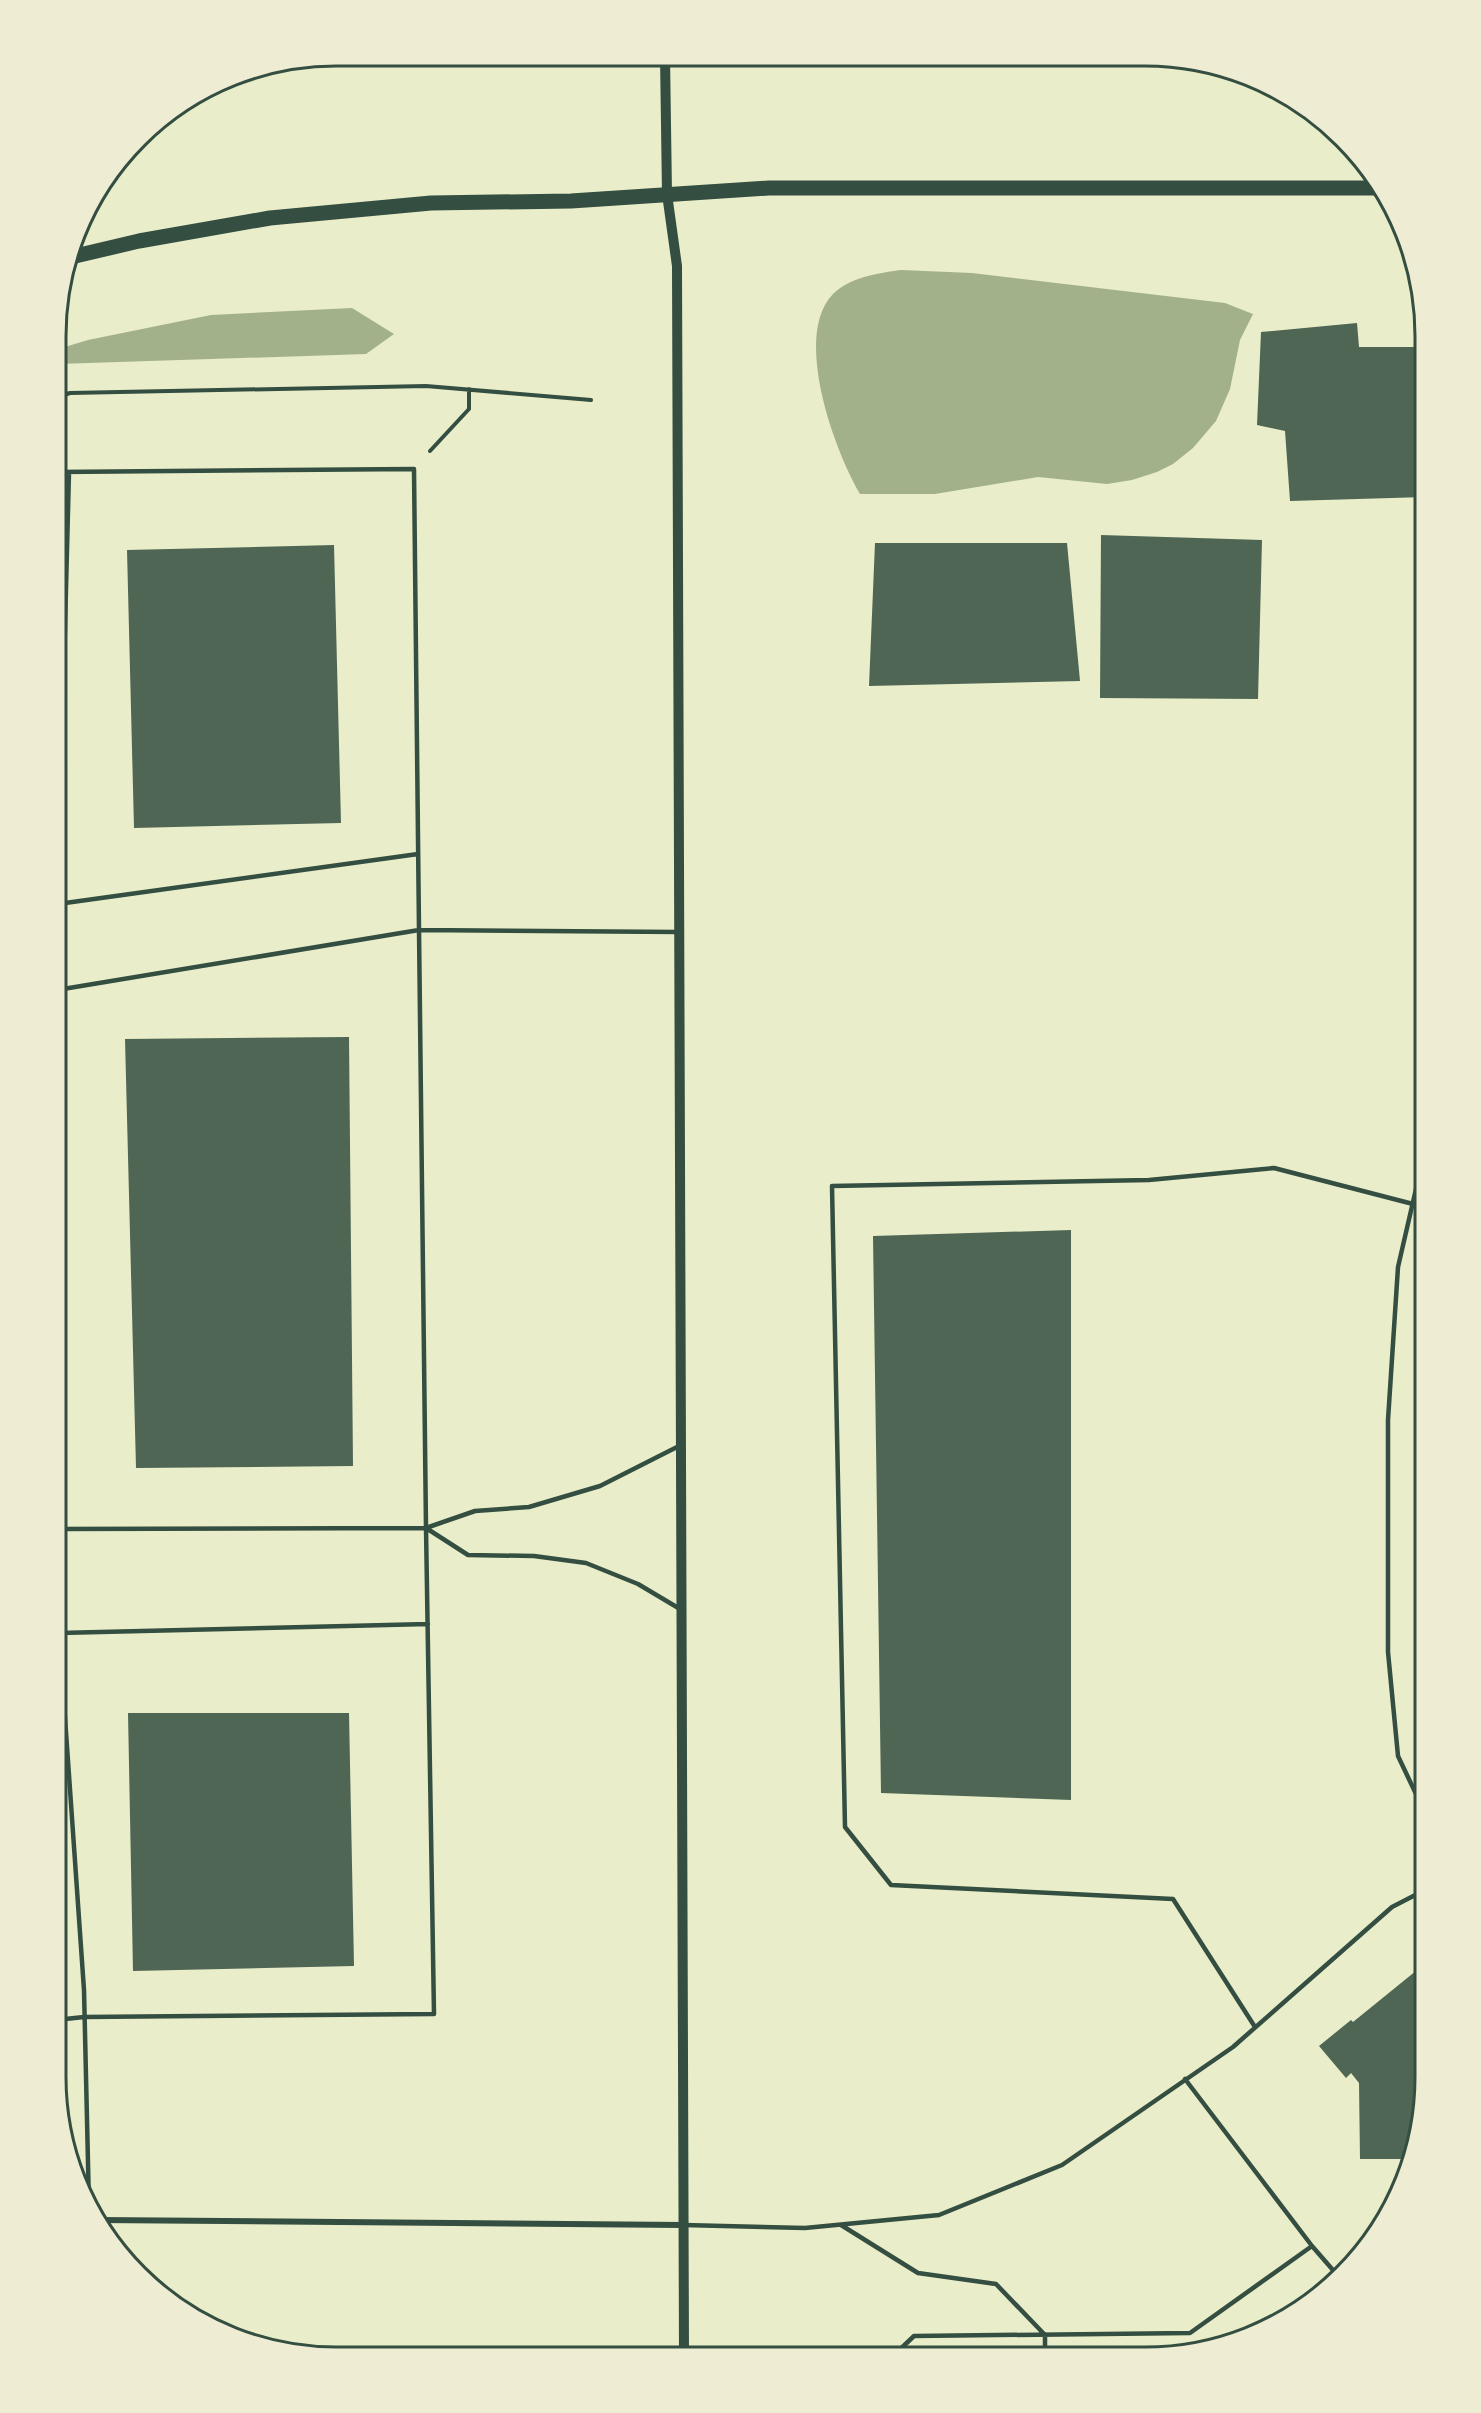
<svg xmlns="http://www.w3.org/2000/svg" width="1481" height="2413" font-family="'PT Sans',sans-serif">
	<rect width="100%" height="100%" fill="#e9edc9"/>
	<path fill="#a3b18a" d="M901 270 972 273 1225 303 1253 314 1240 340 1230 389 1216 421 1193 448 1173 464 1157 472 1132 480 1107 484 1038 477 935 494H860C835 452 792 336 833 294 850 277 879 273 901 270Z
		M352 308 394 334 366 354 58 364V349L88 340 211 315Z"/>
	<path fill="#4f6655" d="M1357 323 1359 347H1425V497L1290 501 1285 431 1257 425 1261 332Z
		M1101 535 1262 540 1258 699 1100 698Z
		M875 543H1067L1080 681 869 686Z
		M334 545 341 823 134 828 127 550Z
		M349 1037 353 1466 136 1468 125 1039Z
		M1071 1230V1800L881 1793 873 1236Z
		M128 1713H349L354 1966 133 1971Z
		M1422 1966H1425V2096L1412 2159H1360L1359 2083 1351 2073 1346 2078 1319 2046 1351 2020 1353 2022Z"/>
	<g fill="none" stroke-linecap="round" stroke-linejoin="round">
		<path stroke="#344e41" stroke-width="4" d="M58 397 70 393 426 386 591 400
			M430 451 469 409V389"/>
		<path stroke="#344e41" stroke-width="4.5" d="M58 472 414 469 419 930 679 932
			M58 904 418 854
			M57 937 69 472
			M57 990 419 930 426 1528
			M426 1528 468 1555 534 1556 586 1563 638 1584 680 1609
			M426 1528 475 1511 529 1507 600 1486 681 1445
			M56 1589 84 1990 89 2206
			M59 1633 428 1624
			M1425 1813 1398 1756 1388 1652V1420L1398 1267 1419 1176 1425 1166
			M56 2020 84 2017 434 2014 426 1528 56 1529
			M1255 2027 1173 1899 891 1885 845 1827 832 1186 1149 1180 1274 1168 1413 1204
			M683 2225 805 2228 939 2215 1062 2165 1233 2047 1392 1907 1425 1890
			M841 2225 918 2273 996 2284 1045 2335V2357
			M1312 2246 1339 2277
			M892 2357 914 2336 1190 2333 1312 2246 1185 2079"/>
		<path stroke="#344e41" stroke-width="6" d="M98 2220 683 2225"/>
		<path stroke="#344e41" stroke-width="10" d="M665 56 667 194 677 266 684 2356"/>
		<path stroke="#344e41" stroke-width="15" d="M71 257 139 241 270 218 431 203 571 201 769 188H1381"/>
	</g>
	<path d="M0 0H1481V2413H0ZM336 66H1145A270 270 0 0 1 1415 336V2077A270 270 0 0 1 1145 2347H336A270 270 0 0 1 66 2077V336A270 270 0 0 1 336 66Z" fill="#eeecd3" fill-rule="evenodd"/>
	<path fill="none" stroke="#344e41" stroke-width="3" d="M336 66H1145A270 270 0 0 1 1415 336V2077A270 270 0 0 1 1145 2347H336A270 270 0 0 1 66 2077V336A270 270 0 0 1 336 66Z"/>
</svg>
